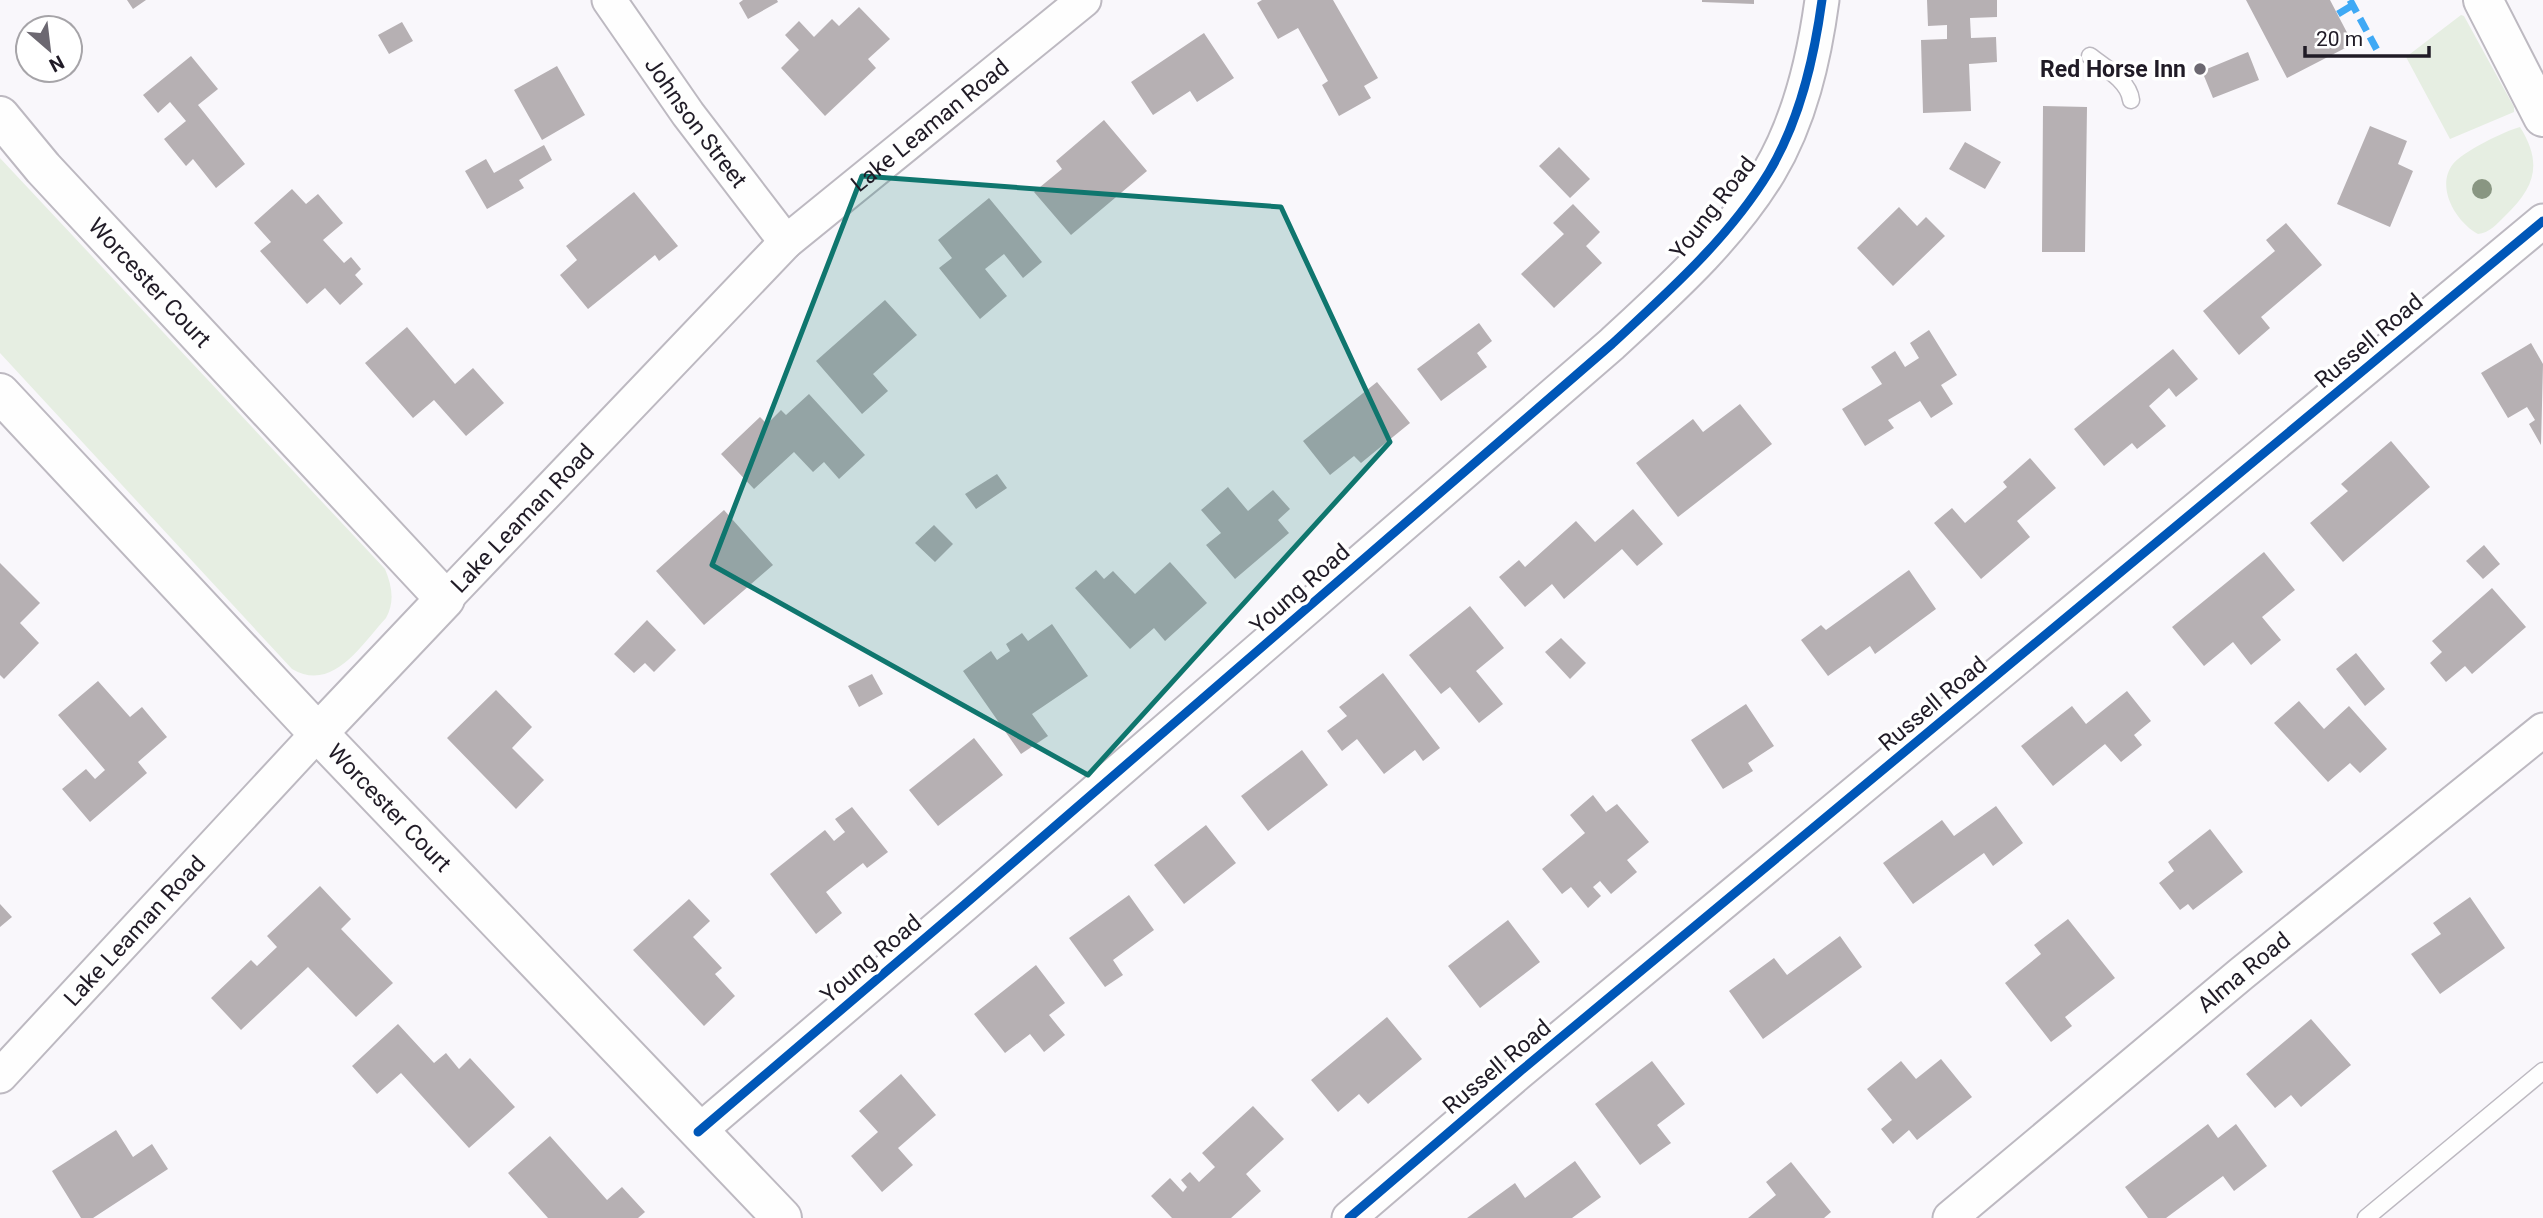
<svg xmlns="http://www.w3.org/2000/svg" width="2543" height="1218" font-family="Roboto,sans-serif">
	<rect width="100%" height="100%" fill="#f9f7fb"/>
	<path fill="#e6eee2" d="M2461 15 2464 16 2514 107V112L2450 139 2406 57Z
		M2520 127C2543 164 2535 187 2505 216 2497 224 2489 233 2478 234 2456 222 2435 187 2453 164 2462 152 2505 131 2520 127Z
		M0 158 385 569C392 586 395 602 386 618 361 645 333 693 292 669L0 353Z"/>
	<path fill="#b6b0b3" d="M127 0H146L133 9Z
		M743 0H777L778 2 748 19 739 3Z
		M1262 0H1333L1378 78 1364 86 1371 98 1339 116 1322 85 1328 81 1298 28 1278 39 1257 3Z
		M1702 0H1754V4L1702 2Z
		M1927 0H1997V17L1970 18 1971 38 1996 37 1997 62 1969 64 1971 111 1923 113 1921 40 1947 39V25L1928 26Z
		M2246 0H2330L2353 44 2287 78Z
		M859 7 890 39 868 59 876 68 825 116 781 68 799 50 785 35 799 21 814 37 832 19 839 26Z
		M402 22 413 41 389 54 378 35Z
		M1204 33 1234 78 1197 102 1190 91 1153 115 1131 82Z
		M2248 52 2259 80 2213 98 2202 71Z
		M191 56 218 89 198 105 245 164 216 188 193 159 186 166 164 139 186 121 170 102 158 113 143 95Z
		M557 66 585 115 542 140 514 90Z
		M2043 106 2087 107 2085 252H2042Z
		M1104 120 1147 171 1071 235 1034 192 1062 169 1056 161Z
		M2370 126 2407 141 2398 164 2413 171 2390 227 2337 204Z
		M1965 142 2001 162 1985 189 1949 169Z
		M544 145 552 160 519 180 524 188 487 209 465 171 486 159 494 173Z
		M1559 147 1590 179 1570 198 1539 166Z
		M292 189 306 204 318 194 343 223 323 240 344 263 351 257 361 269 355 275 363 284 340 305 325 288 307 304 260 251 271 242 254 223Z
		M634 192 678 246 659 261 655 255 588 309 560 275 577 260 566 246Z
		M989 198 1042 262 1023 278 1004 254 985 269 1007 296 980 319 939 268 952 258 938 240Z
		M1573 204 1600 232 1586 246 1602 263 1554 308 1521 274 1564 234 1553 223Z
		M1899 207 1917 226 1926 217 1945 236 1893 286 1857 248Z
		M2286 223 2322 265 2261 317 2270 328 2239 355 2203 311 2275 251 2266 240Z
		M885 300 917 335 873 374 888 391 862 414 816 361Z
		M1479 323 1492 341 1477 353 1487 367 1441 401 1417 369Z
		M407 327 455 384 473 368 504 403 466 436 434 400 413 418 365 363Z
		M1929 330 1957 375 1941 385 1953 404 1931 418 1920 401 1888 420 1894 428 1865 446 1842 409 1882 384 1871 367 1895 351 1905 367 1919 358 1910 343Z
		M2531 343 2543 364 2541 445 2529 424 2535 420 2527 407 2508 418 2481 373Z
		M2173 349 2198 379 2176 397 2169 388 2149 406 2166 426 2137 449 2132 443 2104 466 2074 429Z
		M1377 382 1410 423 1361 463 1354 456 1330 475 1303 441Z
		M809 394 865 455 839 479 824 462 813 472 794 452 754 489 721 454 760 417 767 424 781 410 786 415Z
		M1740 404 1772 444 1678 517 1636 463 1693 419 1703 432Z
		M2391 441 2430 487 2343 562 2310 523 2348 491 2341 484Z
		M2030 458 2056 488 2017 521 2030 537 1981 579 1934 523 1952 508 1965 523 2007 487 2003 482Z
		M997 474 1007 488 976 509 965 494Z
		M1228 487 1248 511 1273 490 1290 509 1278 520 1289 533 1235 579 1206 545 1221 533 1201 510Z
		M1633 509 1663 544 1637 566 1622 549 1564 599 1552 584 1525 607 1499 577 1519 560 1525 567 1576 521 1595 542Z
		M724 510 773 565 704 625 656 571Z
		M934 525 953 544 935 562 915 543Z
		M2484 545 2500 564 2483 579 2466 561Z
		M2264 552 2295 590 2262 617 2281 640 2251 665 2233 642 2204 666 2172 627Z
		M1170 562 1207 603 1165 641 1154 628 1130 649 1075 588 1096 570 1104 579 1113 571 1135 594Z
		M0 563 40 603 20 623 39 643 4 679 0 675Z
		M1909 570 1936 609 1875 654 1870 646 1828 676 1801 640 1821 625 1826 630Z
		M2492 588 2526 627 2472 674 2465 666 2446 682 2430 663 2442 652 2432 641Z
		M1470 606 1504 648 1476 671 1503 704 1479 723 1450 687 1441 694 1409 655Z
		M647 620 676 650 654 672 645 663 634 673 614 654Z
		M1052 624 1088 676 1032 714 1048 736 1021 754 963 671 991 651 997 660 1010 651 1006 644 1022 633 1028 641Z
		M1561 638 1586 663 1570 679 1545 652Z
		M2356 653 2385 689 2365 706 2336 669Z
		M1383 673 1440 748 1423 761 1415 750 1384 774 1357 739 1342 751 1327 731 1347 716 1339 707Z
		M872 674 883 694 859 707 848 686Z
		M98 681 130 717 142 707 167 737 138 762 147 773 90 822 62 789 86 769 95 779 105 770 58 715Z
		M496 690 532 727 512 748 544 780 516 809 447 738Z
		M2127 691 2151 721 2134 735 2142 745 2121 762 2105 744 2053 786 2021 746 2072 706 2086 724Z
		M2299 701 2324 729 2349 706 2387 749 2360 773 2350 763 2328 782 2274 723Z
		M1746 704 1774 746 1748 763 1753 771 1723 789 1691 740Z
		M974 738 1003 775 938 826 909 790Z
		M1302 750 1328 785 1268 831 1241 796Z
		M1593 795 1606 812 1617 804 1649 842 1627 860 1637 872 1611 894 1600 881 1593 887 1601 896 1588 908 1571 887 1562 894 1542 869 1585 833 1570 815Z
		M1996 806 2023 843 1993 866 1984 853 1913 904 1883 863 1942 820 1954 836Z
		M852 807 888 852 867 868 863 863 826 892 842 913 816 934 770 874 825 830 834 841 845 832 835 819Z
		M1206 825 1236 863 1184 904 1154 865Z
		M2210 829 2243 872 2193 910 2188 904 2180 910 2159 883 2174 871 2168 862Z
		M320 886 351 919 341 929 393 983 356 1017 308 967 241 1030 211 998 251 960 257 966 277 947 267 936Z
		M1129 895 1154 930 1113 960 1123 975 1105 987 1069 938Z
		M2470 897 2505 948 2440 994 2411 954 2441 934 2433 923Z
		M689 899 710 921 693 937 722 968 715 974 735 996 704 1026 633 950Z
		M0 904 12 917 0 927Z
		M2068 919 2115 978 2065 1017 2072 1026 2051 1042 2005 983 2041 954 2034 945Z
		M1508 920 1540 962 1480 1008 1448 966Z
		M1840 936 1862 967 1763 1039 1729 991 1774 958 1787 975Z
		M1036 965 1065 1003 1049 1015 1065 1035 1044 1052 1030 1034 1005 1053 974 1014Z
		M1387 1017 1422 1059 1368 1104 1359 1094 1338 1112 1311 1080Z
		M2311 1019 2351 1065 2301 1107 2291 1095 2275 1108 2246 1074Z
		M398 1024 434 1063 446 1053 459 1069 470 1058 515 1107 469 1148 401 1073 377 1094 352 1066Z
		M1941 1059 1972 1097 1917 1140 1909 1130 1893 1144 1881 1129 1892 1120 1867 1089 1901 1061 1916 1079Z
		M1652 1061 1685 1104 1657 1125 1671 1143 1640 1165 1595 1104Z
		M901 1074 936 1115 898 1148 913 1165 882 1192 851 1156 878 1132 859 1111Z
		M1253 1106 1284 1139 1246 1174 1261 1191 1231 1218H1172L1151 1196 1170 1178 1183 1192 1187 1187 1181 1180 1190 1172 1199 1182 1215 1167 1202 1153Z
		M2208 1124 2218 1138 2236 1124 2267 1166 2234 1191 2223 1176 2166 1218H2148L2125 1187Z
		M116 1130 133 1157 152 1144 168 1169 93 1218H81L52 1171Z
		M550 1136 607 1200 622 1187 645 1212 638 1218H548L508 1173Z
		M1575 1161 1601 1197 1572 1218H1467L1515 1183 1525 1198Z
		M1791 1162 1831 1212 1824 1218H1748L1776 1195 1766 1182Z"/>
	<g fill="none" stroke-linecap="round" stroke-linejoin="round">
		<g stroke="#bdb9c1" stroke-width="19">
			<path id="lane" d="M2090 56C2104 67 2129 81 2131 100
				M2366 1218 2543 1071"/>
		</g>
		<g stroke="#bdb9c1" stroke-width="37">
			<g id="street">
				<path id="s1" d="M609 0 688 114 786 242"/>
				<path id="s2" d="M445 599 786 242 1084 0"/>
				<path id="s3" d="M0 1076 318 733"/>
				<path d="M698 1132 964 905 1612 344C1668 292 1729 238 1769 172 1800 120 1814 59 1822 0"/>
				<path d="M1349 1218 1517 1074 2543 221"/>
				<path id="s4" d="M1950 1218 2241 974 2543 730"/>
			</g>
		</g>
		<g stroke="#bdb9c1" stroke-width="42">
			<g id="secondary">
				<path d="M2483 0 2543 117"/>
				<path id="s5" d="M0 116 43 168 445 599 318 733"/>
				<path id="s6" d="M0 393 318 733 782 1218"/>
			</g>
		</g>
		<use href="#lane" stroke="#fefefe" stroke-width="16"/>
		<use href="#street" stroke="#fefefe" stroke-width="33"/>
		<use href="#secondary" stroke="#fefefe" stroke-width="38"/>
		<path stroke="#3fa9f5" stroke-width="7" stroke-dasharray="14 7" stroke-linecap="butt" d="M2350 0 2377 50
			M2338 14 2353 5"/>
		<g stroke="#fff" stroke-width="13">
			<path id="cycleway" d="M698 1132 964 905 1612 344C1668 292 1729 238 1769 172 1800 120 1814 59 1822 0
				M1349 1218 1517 1074 2543 221"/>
		</g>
		<use href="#cycleway" stroke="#0057b8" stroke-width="9"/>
	</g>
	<circle fill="#899682" cx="2482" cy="189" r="10"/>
	<path fill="#0f766e" fill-opacity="0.2" stroke="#0f766e" stroke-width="5" stroke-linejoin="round" d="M862 176 1281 207 1390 442 1088 775 712 565Z"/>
	<circle fill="#6c6871" stroke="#fff" stroke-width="2.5" cx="2200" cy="69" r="7"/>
	<g text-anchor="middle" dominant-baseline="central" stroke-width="7" stroke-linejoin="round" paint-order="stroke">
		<g font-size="23" font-weight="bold" fill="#201b26" stroke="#fff" text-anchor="end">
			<text x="2186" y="69">Red Horse Inn</text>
		</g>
		<g font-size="23" fill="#201b26" stroke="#fff">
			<text stroke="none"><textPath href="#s1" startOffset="150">Johnson Street</textPath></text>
			<text stroke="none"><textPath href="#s2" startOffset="679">Lake Leaman Road</textPath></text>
			<text transform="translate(1713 208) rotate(-52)">Young Road</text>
			<text stroke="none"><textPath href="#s5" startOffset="224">Worcester Court</textPath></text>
			<text transform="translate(2369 341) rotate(-40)">Russell Road</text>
			<text stroke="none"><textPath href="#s2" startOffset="112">Lake Leaman Road</textPath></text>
			<text transform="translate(1300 589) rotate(-41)">Young Road</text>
			<text transform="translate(1933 704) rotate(-40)">Russell Road</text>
			<text stroke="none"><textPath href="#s6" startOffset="569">Worcester Court</textPath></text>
			<text stroke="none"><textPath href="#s3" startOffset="198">Lake Leaman Road</textPath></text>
			<text transform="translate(871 959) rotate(-40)">Young Road</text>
			<text stroke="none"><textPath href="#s4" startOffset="383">Alma Road</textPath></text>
			<text transform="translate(1497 1067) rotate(-40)">Russell Road</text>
		</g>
	</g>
	<g transform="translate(49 49) rotate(152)"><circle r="33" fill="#ffffff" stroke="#a6a4a8" stroke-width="2"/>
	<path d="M0-5L12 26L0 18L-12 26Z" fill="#6c6871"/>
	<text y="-10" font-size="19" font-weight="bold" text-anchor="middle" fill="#201b26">N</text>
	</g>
	<path d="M2305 46v10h124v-10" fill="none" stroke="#201b26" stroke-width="3.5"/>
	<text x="2316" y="46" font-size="21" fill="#201b26" stroke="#ffffff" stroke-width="5" paint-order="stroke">20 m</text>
</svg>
